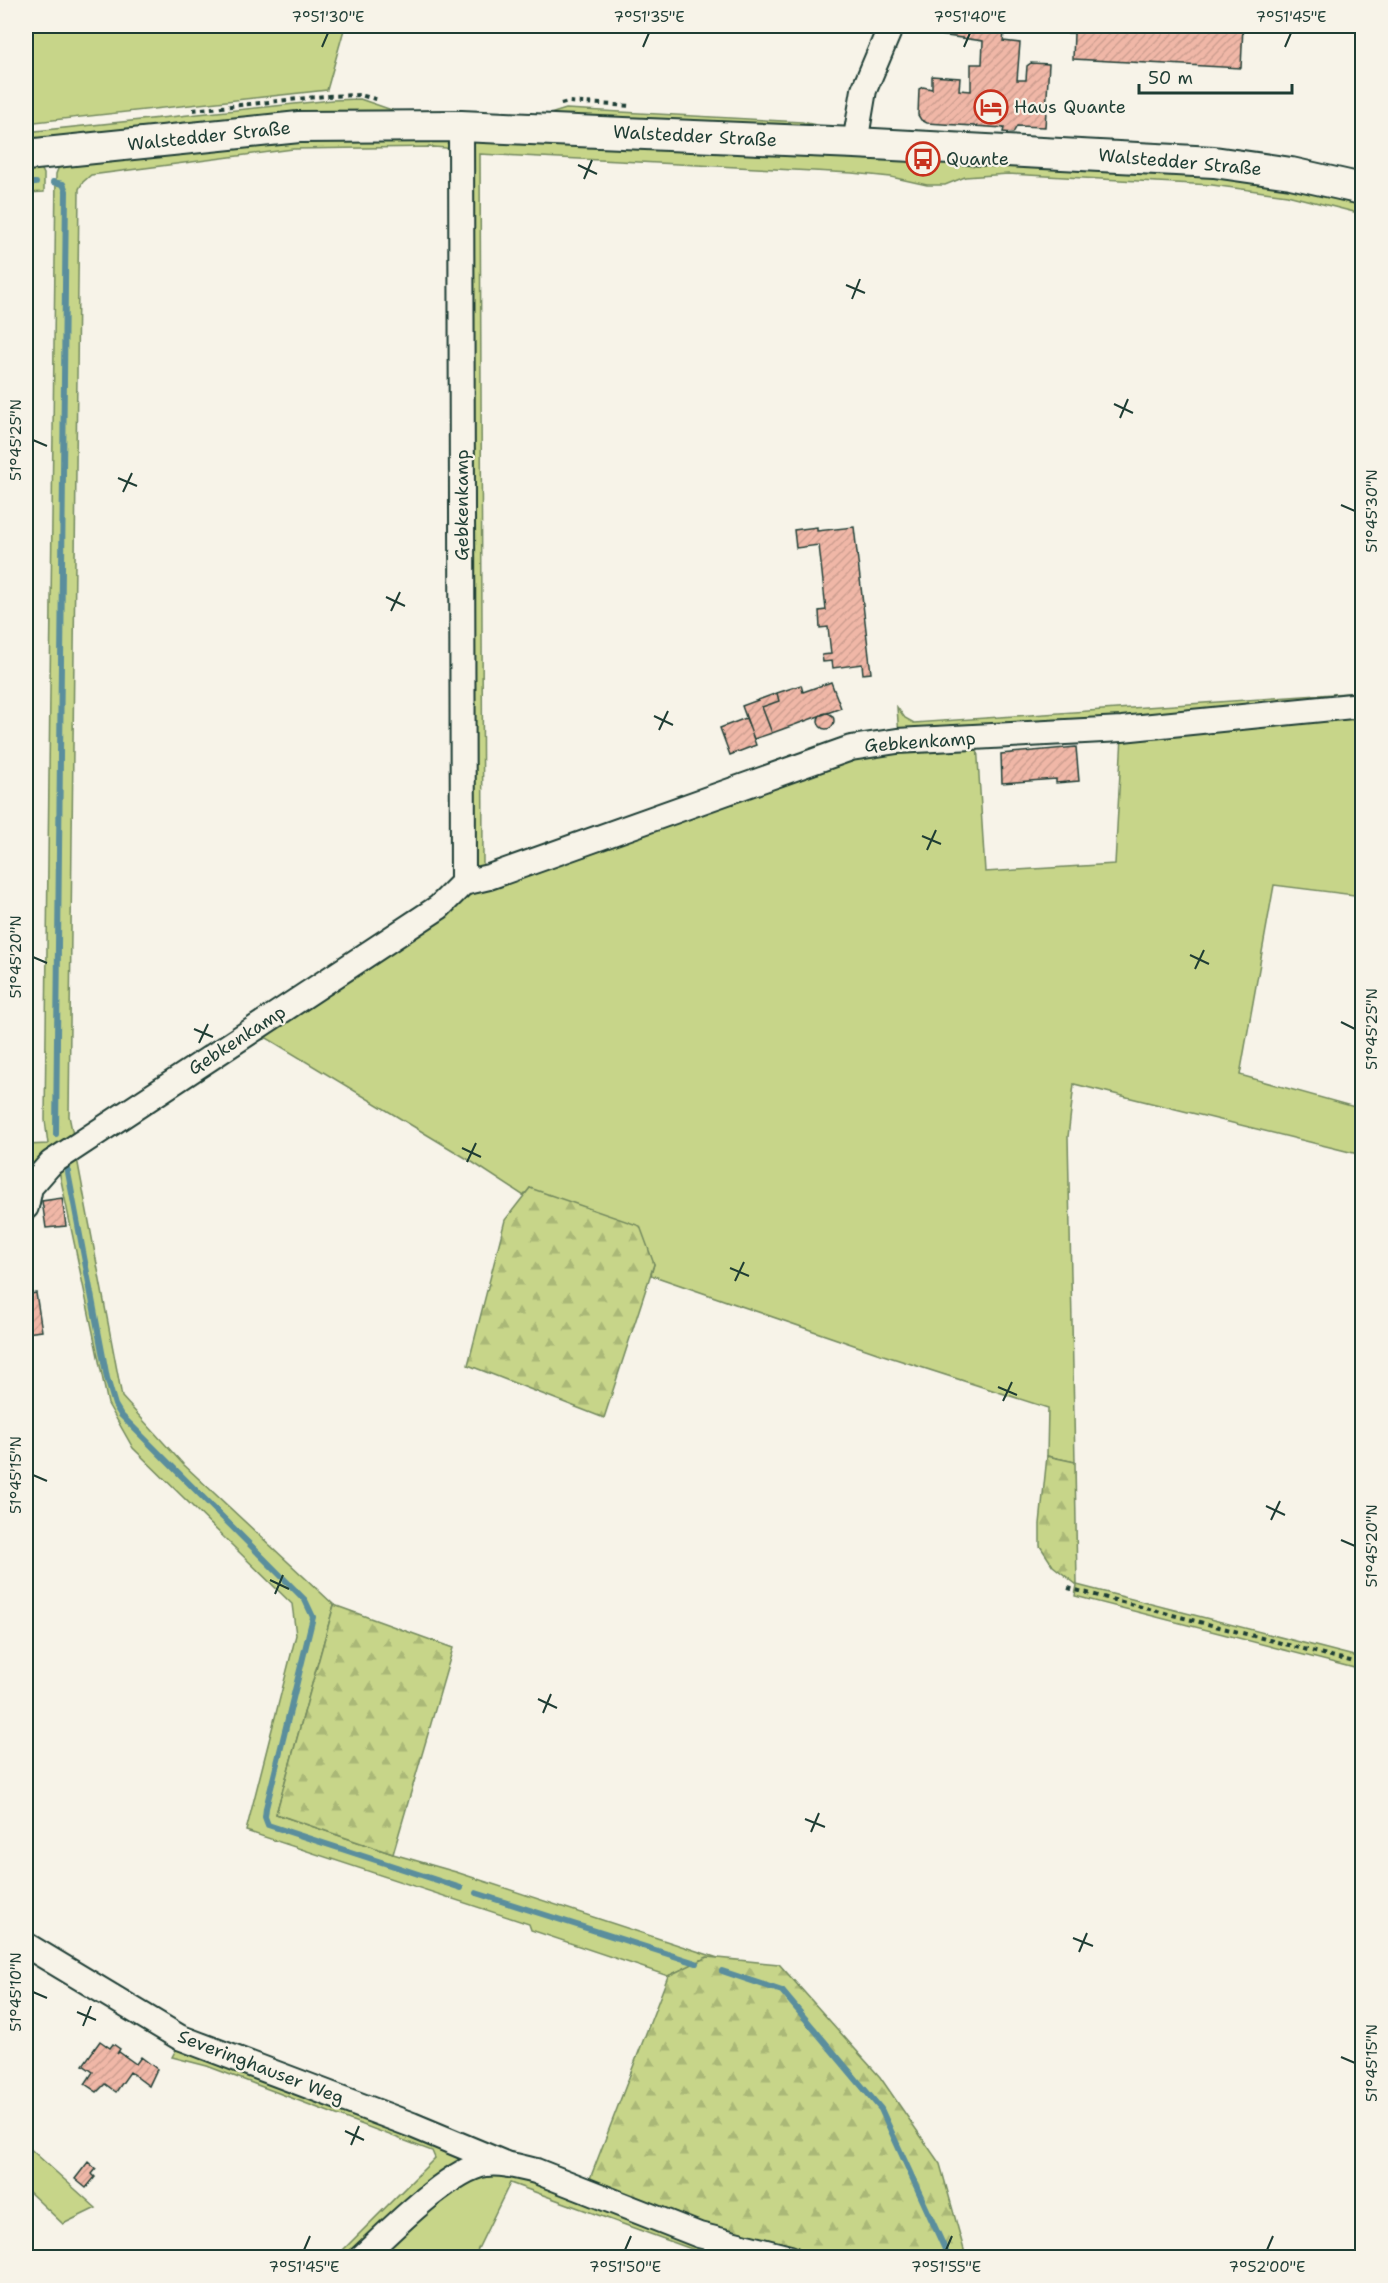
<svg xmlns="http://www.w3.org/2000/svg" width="1388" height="2283" font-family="'Shantell Sans',sans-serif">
	<defs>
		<pattern id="forest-firs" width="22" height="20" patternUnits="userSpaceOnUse" patternTransform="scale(1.5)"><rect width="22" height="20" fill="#c7d589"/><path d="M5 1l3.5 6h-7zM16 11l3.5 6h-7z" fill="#aab877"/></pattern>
		<pattern id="building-hatch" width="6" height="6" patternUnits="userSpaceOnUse" patternTransform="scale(1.5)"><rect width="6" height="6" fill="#f0b7a7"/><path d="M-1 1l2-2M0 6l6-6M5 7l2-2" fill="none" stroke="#cd9e90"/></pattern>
	</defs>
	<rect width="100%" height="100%" fill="#f7f3e8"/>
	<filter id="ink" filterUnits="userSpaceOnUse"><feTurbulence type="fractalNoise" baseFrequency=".0167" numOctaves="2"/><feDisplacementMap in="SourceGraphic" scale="12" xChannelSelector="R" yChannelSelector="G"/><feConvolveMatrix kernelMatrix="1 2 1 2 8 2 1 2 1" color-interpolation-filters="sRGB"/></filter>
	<g filter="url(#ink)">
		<path fill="#c7d589" stroke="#73895e" stroke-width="1.5" d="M26 26H345L327 90 26 123Z
			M360 99 392 110V114L26 144V132L332 100Z
			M566 109 802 122 849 132 534 119Z
			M446 132 458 156 446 148 434 147 293 149 91 175 83 182 79 189 69 1116 74 1140 26 1175V1145L48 1144 45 1120 56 174 60 164 302 133Z
			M472 139 1214 171 1362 200V214L1287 195 1212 185 1008 174 965 177 945 185H927L891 177 852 173 480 154 483 866 473 869Z
			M26 164 40 166 44 174V192L26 193Z
			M1362 692V699L899 736 897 707 905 718 914 723Z
			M1362 710V896L1274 885 1240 1075 1362 1109V1155L1074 1084 1068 1137 1075 1462 1047 1456 1048 1408 880 1354 651 1275 654 1264 530 1188 524 1196 469 1160 267 1038 245 1045 470 890 854 752 977 743 985 872 1115 864 1122 736Z
			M76 1153 122 1397 183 1464 334 1605 276 1814 393 1854 456 1872 721 1959 707 1958 668 1976 531 1930 529 1924 246 1831 296 1635 292 1604 133 1448 108 1404 58 1166Z
			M1077 1585 1362 1658V1670L1075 1596Z
			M179 2044 457 2154 459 2162 354 2257H336L435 2158 432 2151 207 2066 172 2057Z
			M26 2145 96 2208 63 2224 26 2189Z
			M505 2172 775 2257H724L697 2251 510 2183 474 2257 370 2258 428 2205 485 2175Z"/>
		<path fill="url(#forest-firs)" stroke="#73895e" stroke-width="1.5" d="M530 1188 640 1226 654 1264 604 1418 468 1365 505 1220Z
			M1047 1456 1075 1462 1077 1585 1053 1566 1040 1546V1524Z
			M334 1605 453 1648 393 1854 276 1814Z
			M707 1957 779 1964 880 2077 940 2164 966 2257H820L700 2229 588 2184 668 1976Z"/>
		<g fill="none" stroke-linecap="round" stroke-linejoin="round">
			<path stroke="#5a8e9d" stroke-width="6" d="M53 182 63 184 66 191 56 1134
				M26 183H36
				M67 1167 107 1378 115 1405 121 1415 305 1600 313 1617 266 1808 265 1817 268 1825 461 1888
				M476 1893 696 1963
				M722 1971 782 1991 881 2109 949 2258"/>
		</g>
		<path fill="url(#building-hatch)" stroke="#1f3d34" stroke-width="1.5" d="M934 26H1005L1003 41 1020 43 1017 80H1026L1027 66 1031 63 1049 64 1045 127 1017 126 1013 133 1003 132 1004 128 927 123 921 120 918 115 919 89 923 87 932 89V76L960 78 959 90 971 91V64H982L983 41 933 34Z
			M1043 26H1243L1241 68 1073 59 1074 33 1042 32Z
			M817 527V531L854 527 871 673 863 674 862 664 833 668 832 661 823 662 822 655 831 654 828 627 820 628 819 611 826 610 819 545 796 548 794 530Z
			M831 682 841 708 772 733 762 707 779 701 777 693 801 685 803 692Z
			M777 693 779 701 762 707 772 733 754 739 742 706Z
			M818 721a8 8 0 1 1 16 0a8 8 0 1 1-16 0Z
			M746 718 756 745 730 755 720 728Z
			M1076 747 1079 781 1056 783V779L1002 783 1001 754Z
			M62 1198 66 1226 46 1228 42 1201Z
			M36 1293 42 1331 26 1333V1295Z
			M100 2041 110 2048 113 2044 120 2049 117 2054 119 2052 136 2064 141 2057 157 2069 149 2086 130 2072 116 2092 105 2084 97 2092 85 2084 93 2072 83 2065Z
			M88 2162 96 2169 92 2174 95 2177 86 2188 75 2179Z"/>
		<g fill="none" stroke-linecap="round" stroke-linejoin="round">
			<g stroke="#1f3d34" stroke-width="28">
				<path id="minor" d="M461 126 463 883 489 877 851 748 897 741 1122 729 1362 705
					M855 143 864 90 891 26
					M26 1207 30 1187 51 1163 439 907 463 883
					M26 1945 179 2037 412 2125 508 2165
					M361 2258C388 2233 451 2168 486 2164 502 2162 519 2167 536 2171L699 2235 790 2258"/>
			</g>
			<g stroke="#1f3d34" stroke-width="34">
				<path id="major" d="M26 155 299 127 461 126 855 143 1214 162 1291 173 1362 189"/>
			</g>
			<path stroke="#1f3d34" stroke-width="4" stroke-dasharray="4.5 4.5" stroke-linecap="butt" d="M561 104 568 102 631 106
				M193 110 326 96 360 95 379 100
				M1068 1588 1362 1664"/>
			<use href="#minor" stroke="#f7f3e8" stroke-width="24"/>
			<use href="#major" stroke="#f7f3e8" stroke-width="30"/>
		</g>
	</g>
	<path fill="none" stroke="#1f3d34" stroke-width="2" d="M322 47 328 33M643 47 649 33M964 47 970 33M1285 47 1291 33M578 165 597 174M584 179 592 160M846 285 865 293M852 299 860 279M1114 404 1133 413M1120 418 1128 399M33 440 47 446M118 478 137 486M123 492 132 473M1341 505 1355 511M386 597 405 606M391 611 400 592M654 716 673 725M659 730 668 711M922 836 941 844M927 850 936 830M1190 955 1209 964M33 957 47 963M1195 969 1204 950M1341 1022 1355 1029M194 1029 213 1037M199 1043 208 1024M462 1148 481 1157M467 1162 476 1143M730 1268 749 1276M735 1281 744 1262M998 1387 1017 1395M1003 1401 1012 1382M33 1475 47 1481M1266 1506 1285 1515M1271 1520 1280 1501M1341 1540 1355 1546M270 1580 289 1589M275 1594 283 1575M538 1699 557 1708M543 1713 551 1694M805 1819 825 1827M811 1832 819 1813M1073 1938 1093 1946M1079 1952 1087 1933M33 1992 47 1998M77 2012 96 2020M83 2026 91 2006M1341 2057 1355 2063M345 2131 364 2140M351 2145 359 2126M304 2250 310 2236M625 2250 631 2236M946 2250 952 2236M1267 2250 1273 2236"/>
	<defs>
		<g id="hotel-ring" transform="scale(1.725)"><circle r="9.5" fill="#f7f3e8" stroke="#c8321e" stroke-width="1.5"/><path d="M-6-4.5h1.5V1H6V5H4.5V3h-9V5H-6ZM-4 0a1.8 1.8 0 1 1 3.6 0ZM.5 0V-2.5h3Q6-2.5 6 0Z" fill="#c8321e"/></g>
		<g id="bus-ring" transform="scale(1.725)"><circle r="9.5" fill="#f7f3e8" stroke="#c8321e" stroke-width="1.5"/><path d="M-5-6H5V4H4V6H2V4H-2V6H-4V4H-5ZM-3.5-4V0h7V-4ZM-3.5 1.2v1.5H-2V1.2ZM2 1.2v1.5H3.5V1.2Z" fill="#c8321e"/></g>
	</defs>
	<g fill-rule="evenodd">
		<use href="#hotel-ring" x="991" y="107"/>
		<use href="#bus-ring" x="923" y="159"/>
	</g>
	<g text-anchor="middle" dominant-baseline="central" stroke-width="4.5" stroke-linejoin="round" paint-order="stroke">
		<g font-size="18" fill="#1f3d34" stroke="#f7f3e8" text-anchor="start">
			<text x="1014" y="107">Haus Quante</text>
			<text x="946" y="159">Quante</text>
		</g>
		<g font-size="18" fill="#1f3d34" stroke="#f7f3e8">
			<text transform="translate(209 136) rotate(-6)">Walstedder Straße</text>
			<text transform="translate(695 136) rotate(3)">Walstedder Straße</text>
			<text transform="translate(1180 162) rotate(5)">Walstedder Straße</text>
			<text transform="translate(462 505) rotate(-90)">Gebkenkamp</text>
			<text transform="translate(920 742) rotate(-4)">Gebkenkamp</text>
			<text transform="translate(237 1040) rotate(-33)">Gebkenkamp</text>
			<text transform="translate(261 2067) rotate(21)">Severinghauser Weg</text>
		</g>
	</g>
	<rect width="1388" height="2283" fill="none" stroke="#f7f3e8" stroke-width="66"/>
	<path d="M1139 84v9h153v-9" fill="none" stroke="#1f3d34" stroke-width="3"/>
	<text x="1148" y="84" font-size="18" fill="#1f3d34" stroke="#f7f3e8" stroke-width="4.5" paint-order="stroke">50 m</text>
	<rect x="33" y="33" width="1322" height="2217" fill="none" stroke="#1f3d34" stroke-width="2"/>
	<g font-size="15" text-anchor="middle" fill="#1f3d34">
		<text x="328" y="22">7°51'30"E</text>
		<text x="649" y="22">7°51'35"E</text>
		<text x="970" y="22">7°51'40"E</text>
		<text x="1291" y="22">7°51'45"E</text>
		<text transform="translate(16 440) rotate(-90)" y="5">51°45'25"N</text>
		<text transform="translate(1372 511) rotate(-90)" y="5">51°45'30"N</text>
		<text transform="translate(16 957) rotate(-90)" y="5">51°45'20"N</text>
		<text transform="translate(1372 1029) rotate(-90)" y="5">51°45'25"N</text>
		<text transform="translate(16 1475) rotate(-90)" y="5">51°45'15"N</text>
		<text transform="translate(1372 1546) rotate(-90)" y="5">51°45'20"N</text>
		<text transform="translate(16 1992) rotate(-90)" y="5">51°45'10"N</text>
		<text transform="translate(1372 2063) rotate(-90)" y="5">51°45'15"N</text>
		<text x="304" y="2272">7°51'45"E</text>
		<text x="625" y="2272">7°51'50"E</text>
		<text x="946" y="2272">7°51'55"E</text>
		<text x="1267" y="2272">7°52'00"E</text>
	</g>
</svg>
